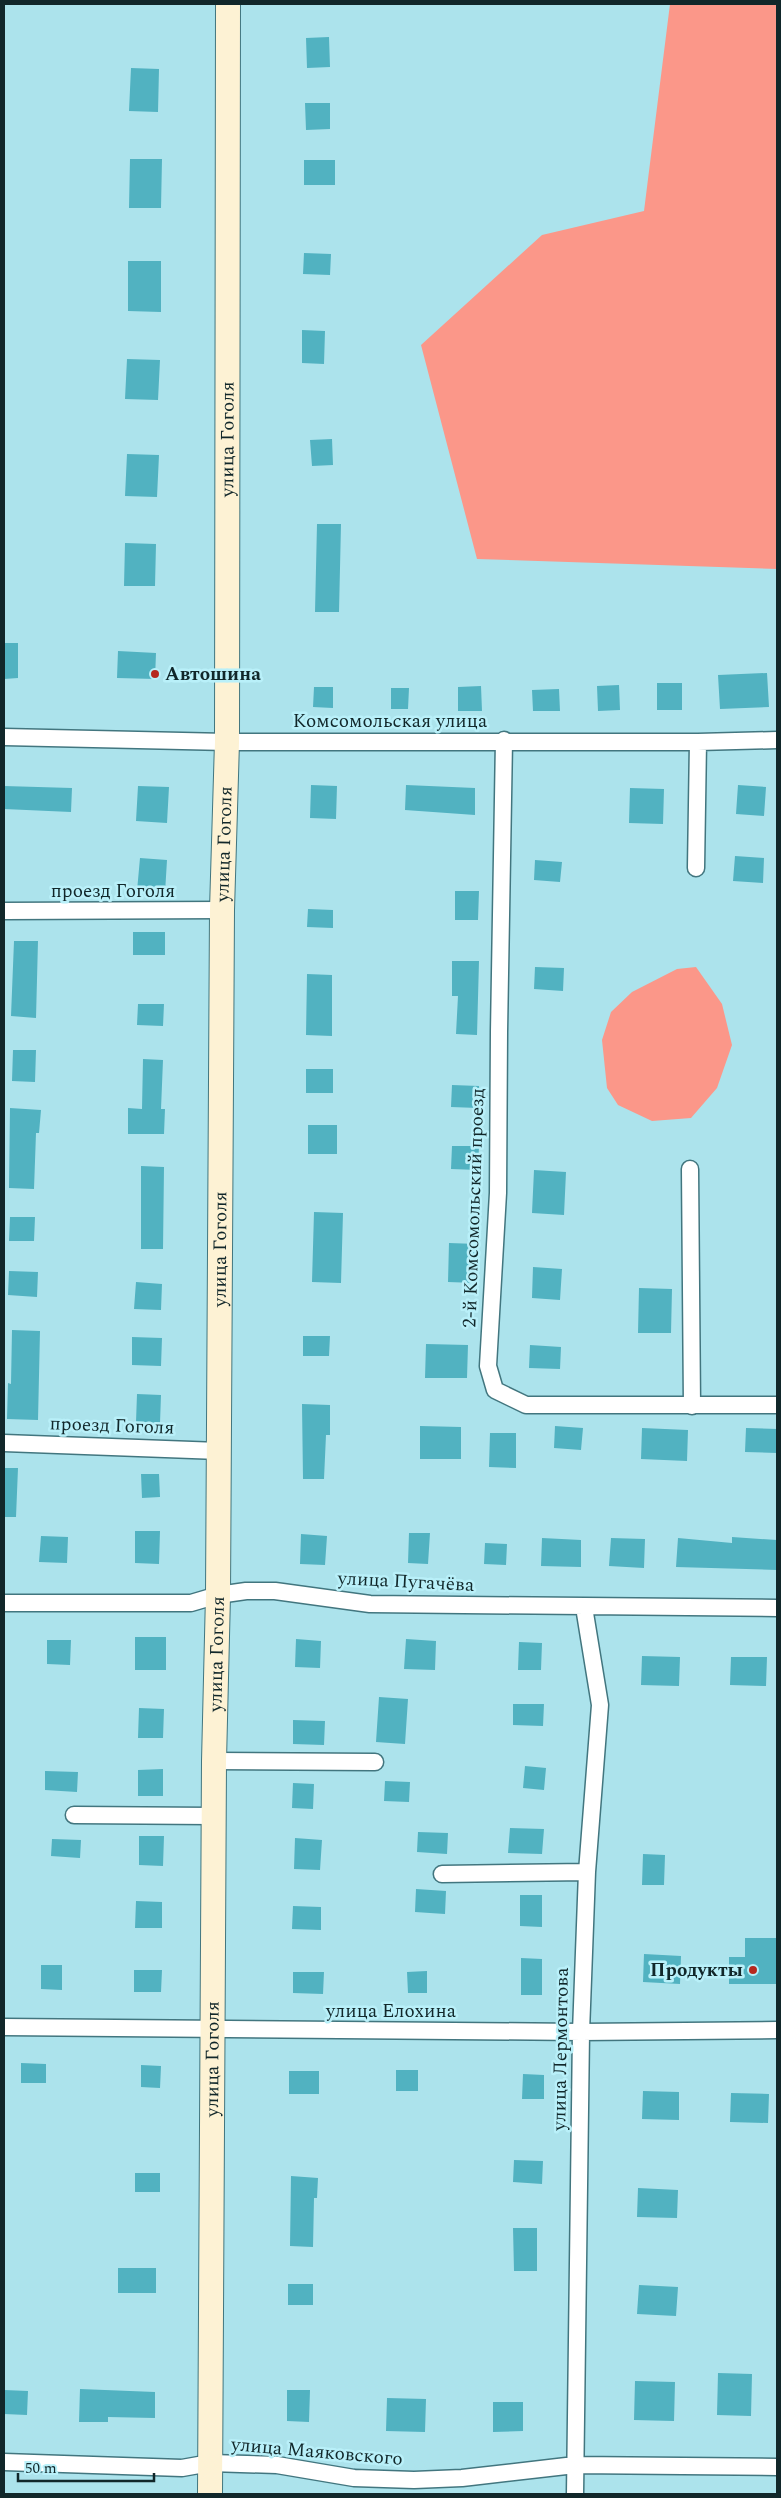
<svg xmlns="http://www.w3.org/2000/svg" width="781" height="2498" font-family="Spectral,serif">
	<rect width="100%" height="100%" fill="#ace3ec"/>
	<path fill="#fb9789" d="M670 4H777V569L477 559 421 345 542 235 644 211Z
		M696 967 722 1004 732 1045 717 1088 691 1118 652 1121 618 1105 607 1088 602 1040 611 1012 632 992 677 969Z"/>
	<path fill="#51b2c1" d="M329 37 330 67 307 68 306 38Z
		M131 68 159 69 158 112 129 111Z
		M305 103H330V129L306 130Z
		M130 159H162L161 208H129Z
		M304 160H335V185H304Z
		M304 253 331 254 330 275 303 274Z
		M128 261H161V312L128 311Z
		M302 330 325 331 324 364 302 363Z
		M127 359 160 360 158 400 125 399Z
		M332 439 333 465 312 466 310 440Z
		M127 454 159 455 157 497 125 496Z
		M317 524H341L339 612H315Z
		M125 543 156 544 155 586H124Z
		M4 643H18V678L4 679Z
		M118 651 156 653 155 679 117 678Z
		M767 673 769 707 720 709 718 675Z
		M657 683H682V710H657Z
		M619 685 620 710 598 711 597 686Z
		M481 686 482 711H458V687Z
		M314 687H333V708L313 707Z
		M391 688H409L408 709H391Z
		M559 689 560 711H533L532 690Z
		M311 785 337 786 336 819 310 818Z
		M406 785 475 788V815L405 810Z
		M738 785 766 787 764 816 736 814Z
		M4 786 72 788 71 812 4 809Z
		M138 786 169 787 167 823 136 821Z
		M630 788 664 789 663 824 629 823Z
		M735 856 764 858 763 883 733 881Z
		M140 858 167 860 165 893 137 891Z
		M535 860 562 862 560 882 534 880Z
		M455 891H479L478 920H455Z
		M308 909 333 910V928L307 927Z
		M133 932H165V955H133Z
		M14 941H38L36 1018 11 1016Z
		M452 961H479L477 1035 456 1034 458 996H452Z
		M535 967 564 968 563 991 534 989Z
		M307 974 332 975V1036L306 1035Z
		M138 1004H164L163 1026 137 1025Z
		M13 1050H36L35 1082 12 1081Z
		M143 1059 163 1060 161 1109H165L164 1134H128V1108L142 1109Z
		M306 1069H333V1093H306Z
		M452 1085 479 1086 478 1108 451 1107Z
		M10 1108 41 1110 39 1133H36L34 1189 9 1188Z
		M308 1125H337V1154H308Z
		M452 1146H479L478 1170 451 1169Z
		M141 1166 164 1167 163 1249H141Z
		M534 1170 566 1172 564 1215 532 1213Z
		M314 1212 343 1213 341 1283 312 1282Z
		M10 1217H35L34 1241H9Z
		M449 1243 477 1244 476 1283 448 1282Z
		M533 1267 562 1269 560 1300 532 1298Z
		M9 1271 38 1272 37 1297 8 1295Z
		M136 1282 162 1284 161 1310 134 1309Z
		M639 1288 672 1289 671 1333H638Z
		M12 1330 40 1331 38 1420 7 1419 8 1383 11 1384Z
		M303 1336H330L329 1356H303Z
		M132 1337 162 1338 161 1366 132 1365Z
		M426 1344 468 1345 467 1378H425Z
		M530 1345 561 1347 560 1369 529 1368Z
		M137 1394 161 1395 160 1423 136 1422Z
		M302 1404 330 1405V1435H326L324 1479H303Z
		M420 1426 461 1427V1459H420Z
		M555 1426 583 1428 581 1450 554 1448Z
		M642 1428 688 1430 687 1461 641 1459Z
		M746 1428 777 1429V1453L745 1452Z
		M490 1433H516V1468L489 1467Z
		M4 1468H18L16 1517H4Z
		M141 1474H159L160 1497 142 1498Z
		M135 1531H160L159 1564 135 1563Z
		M409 1533H430L428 1564 408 1563Z
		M301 1534 327 1536 325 1565 300 1564Z
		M41 1536 68 1537 67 1563 39 1562Z
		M732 1537 777 1540V1570L676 1567 678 1538 732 1543Z
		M542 1538 581 1540V1567L541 1566Z
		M611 1538 645 1539 644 1568 609 1566Z
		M485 1543 507 1544 506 1565 484 1564Z
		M135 1637H166V1670H135Z
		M296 1639 321 1641 320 1668 295 1667Z
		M406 1639 436 1641 435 1670 404 1669Z
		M47 1640H71L70 1665 47 1664Z
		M519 1642 542 1643 541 1670H518Z
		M642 1656 680 1657 679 1686 641 1685Z
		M731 1657H767L766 1686 730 1685Z
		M379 1697 408 1699 405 1744 376 1742Z
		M513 1704H544L543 1726 513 1725Z
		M139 1708 164 1709 163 1738H138Z
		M293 1720 325 1721 324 1745 293 1744Z
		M525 1766 546 1768 544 1790 523 1788Z
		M163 1769V1796H138V1770Z
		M45 1771 78 1772 77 1792 45 1790Z
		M385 1781 410 1782 409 1802 384 1801Z
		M293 1783 314 1784 313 1809 292 1808Z
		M510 1828 544 1829 542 1854 508 1853Z
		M418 1832 448 1833 447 1854 417 1852Z
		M139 1836H164L163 1866 139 1865Z
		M295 1838 322 1840 320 1870 294 1869Z
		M52 1839 81 1840 80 1858 51 1856Z
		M643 1854 665 1855 664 1885H642Z
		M416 1889 446 1891 445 1914 415 1912Z
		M520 1895H542V1927L520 1926Z
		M136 1901 162 1902V1928H135Z
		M293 1906 321 1907V1930L292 1929Z
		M745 1938H777V1984H729V1957H745Z
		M644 1954 681 1956 680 1984 643 1982Z
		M521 1958 542 1959V1995H521Z
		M41 1965H62V1990L41 1989Z
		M134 1970H162L161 1992H134Z
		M427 1971V1993H408L407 1972Z
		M293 1972H324L323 1994 293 1993Z
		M21 2063 46 2064V2083H21Z
		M141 2065 161 2066 160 2088 141 2087Z
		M396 2070H418V2091H396Z
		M289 2071H319V2094H289Z
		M523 2074 544 2075V2099H522Z
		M643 2091 679 2092V2120L642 2119Z
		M731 2093 769 2094 768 2123 730 2122Z
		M514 2160 543 2161 542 2184 513 2182Z
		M135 2173H160V2192H135Z
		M291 2176 318 2178 317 2198H314L313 2247 290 2246Z
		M638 2188 678 2190 677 2218 637 2217Z
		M513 2228H537V2271H514Z
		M118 2268H156V2293H118Z
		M288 2284H313V2305H288Z
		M639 2285 678 2287 676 2316 637 2314Z
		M718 2373 752 2374 751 2416 717 2415Z
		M635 2381 675 2382 674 2421 634 2420Z
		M80 2389 155 2392V2418L108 2417V2422H79Z
		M4 2390 28 2391 27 2415 4 2414Z
		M287 2390H310L309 2422 287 2421Z
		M387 2398 426 2399 425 2432 386 2431Z
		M493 2402H523V2431L493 2432Z"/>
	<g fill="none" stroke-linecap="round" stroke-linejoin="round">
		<g stroke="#42767f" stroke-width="19">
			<path id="street" d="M4 737 227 742H698L777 740
				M504 740 499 1032 498 1193 488 1366 495 1390 526 1405H777
				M696 868 698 742
				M4 911 222 910
				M690 1169 692 1406
				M4 1443 219 1451
				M4 1603H191L218 1595 246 1591H275L370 1604 777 1608
				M214 1761 375 1762
				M74 1815 213 1816
				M442 1874 587 1872
				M4 2027 581 2032 777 2030
				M4 2462 182 2468 210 2463 277 2465 354 2478 414 2480 462 2478 575 2465 777 2467
				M575 2494 581 2032 587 1872 600 1705 584 1607"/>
		</g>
		<g stroke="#42767f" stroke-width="26">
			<g id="secondary">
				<path id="s1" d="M210 2494 214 1761 218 1595 222 910 227 742 228 4"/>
			</g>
		</g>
		<use href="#street" stroke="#fff" stroke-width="16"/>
		<use href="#secondary" stroke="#fdf2d4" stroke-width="24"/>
	</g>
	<g fill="#b6281e" stroke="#b9f0f9" stroke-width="2">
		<circle cx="155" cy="674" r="5"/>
		<circle cx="753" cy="1970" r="5"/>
	</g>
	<g text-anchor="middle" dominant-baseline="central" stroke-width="5" stroke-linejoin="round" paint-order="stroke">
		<g font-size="19" fill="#11272a" stroke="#b9f0f9">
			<text stroke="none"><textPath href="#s1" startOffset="2055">улица Гоголя</textPath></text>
			<text x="390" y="721">Комсомольская улица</text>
			<text stroke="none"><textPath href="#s1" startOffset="1650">улица Гоголя</textPath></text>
			<text x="113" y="891">проезд Гоголя</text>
			<text transform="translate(474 1208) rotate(-88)">2-й Комсомольский проезд</text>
			<text stroke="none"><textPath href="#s1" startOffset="1245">улица Гоголя</textPath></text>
			<text transform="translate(112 1426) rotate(2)">проезд Гоголя</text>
			<text transform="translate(406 1582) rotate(3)">улица Пугачёва</text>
			<text stroke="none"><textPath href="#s1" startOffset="840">улица Гоголя</textPath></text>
			<text x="391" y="2011">улица Елохина</text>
			<text transform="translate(561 2049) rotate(-89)">улица Лермонтова</text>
			<text stroke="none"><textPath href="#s1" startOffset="435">улица Гоголя</textPath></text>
			<text transform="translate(317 2452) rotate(5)">улица Маяковского</text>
		</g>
		<g font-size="19" font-weight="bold" fill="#11272a" stroke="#b9f0f9" text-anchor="start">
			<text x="165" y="674">Автошина</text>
			<text x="743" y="1970" text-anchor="end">Продукты</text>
		</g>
	</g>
	<rect width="781" height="2498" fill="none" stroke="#11272a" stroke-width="10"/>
	<path d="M18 2473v8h136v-8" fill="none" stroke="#11272a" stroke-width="2.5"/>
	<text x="25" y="2473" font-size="15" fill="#11272a" stroke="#b9f0f9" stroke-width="4" paint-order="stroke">50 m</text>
</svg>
